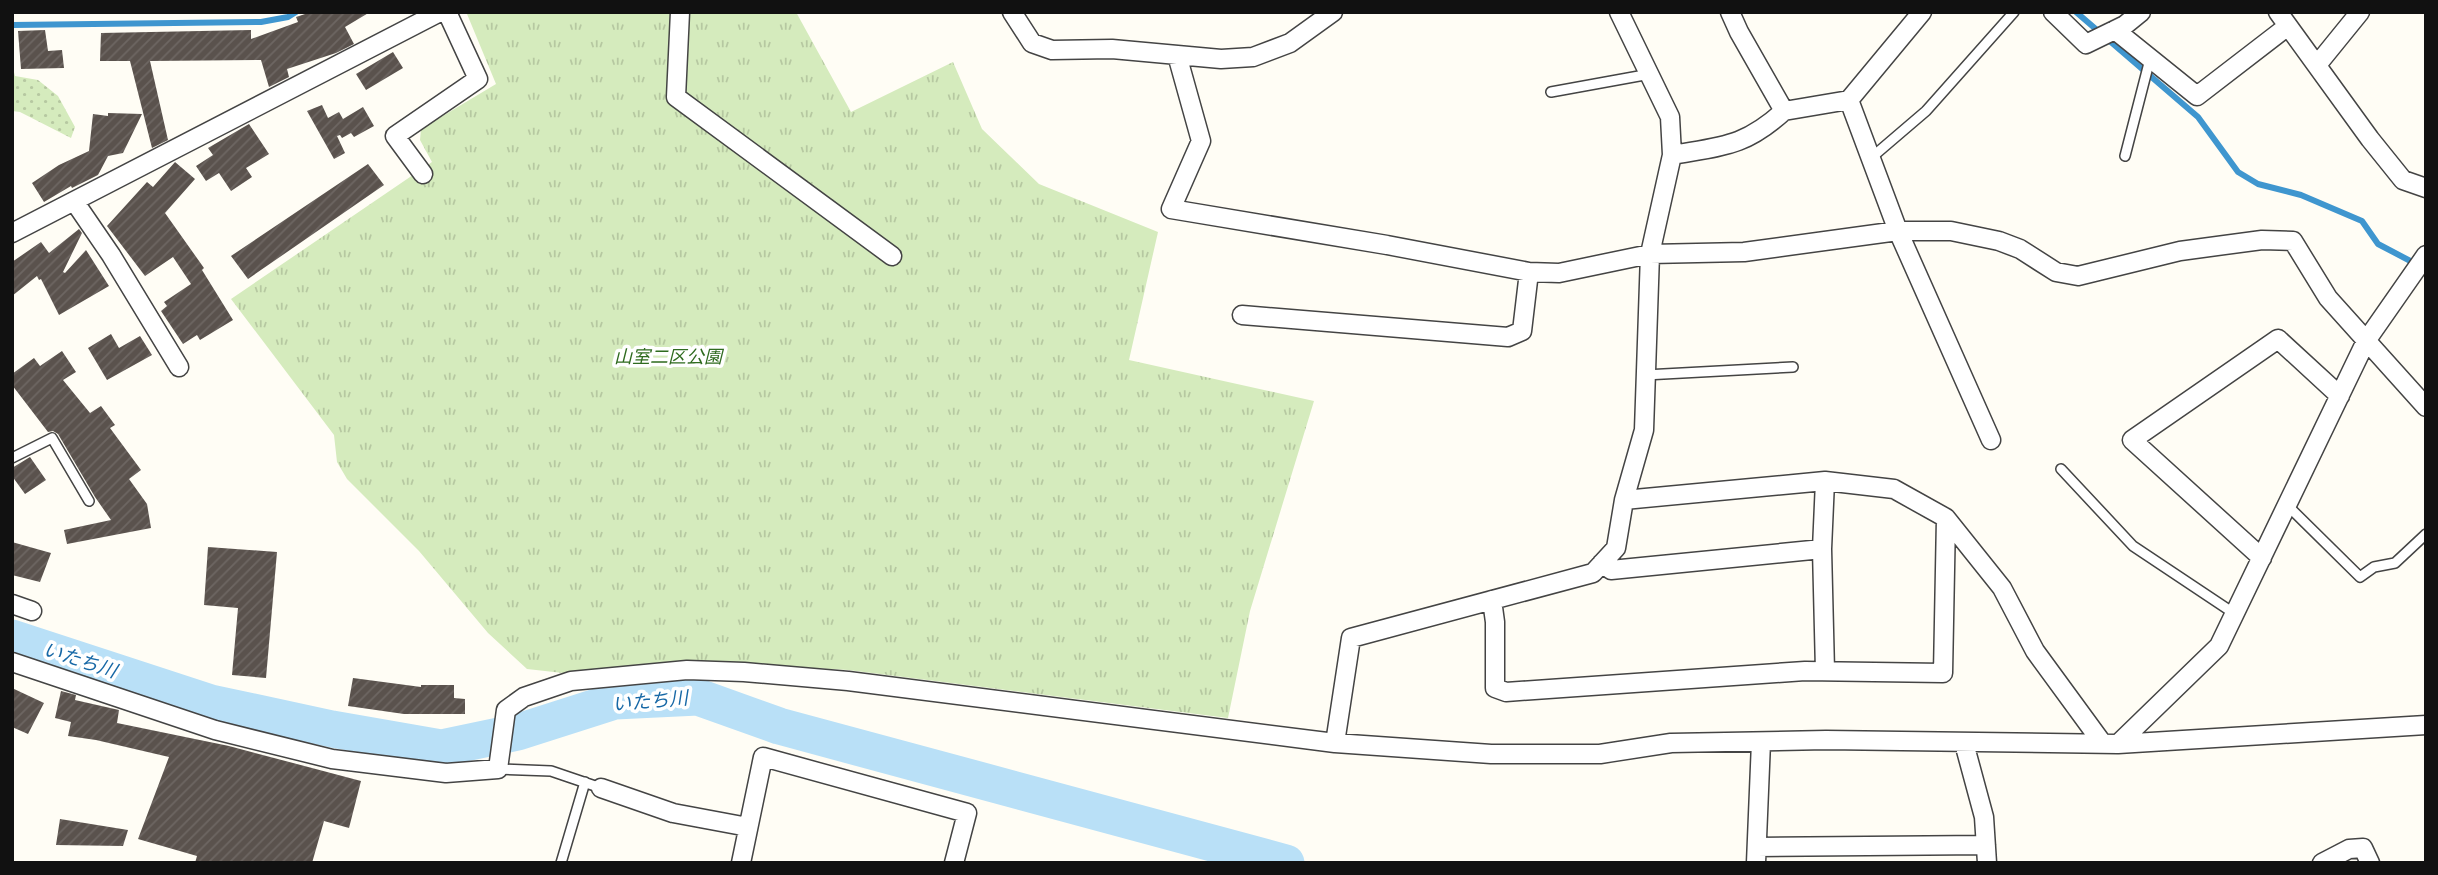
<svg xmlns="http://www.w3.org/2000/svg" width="2438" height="875" font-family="'Roboto Serif','Noto Sans JP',serif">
	<defs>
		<pattern id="grass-dots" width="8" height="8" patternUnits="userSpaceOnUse" patternTransform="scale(1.75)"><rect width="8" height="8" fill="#d5ebbd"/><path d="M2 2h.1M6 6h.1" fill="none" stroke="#b6c8a1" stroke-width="1.8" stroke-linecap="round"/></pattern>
		<pattern id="park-tufts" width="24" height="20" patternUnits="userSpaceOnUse" patternTransform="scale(1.75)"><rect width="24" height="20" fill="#d5ebbd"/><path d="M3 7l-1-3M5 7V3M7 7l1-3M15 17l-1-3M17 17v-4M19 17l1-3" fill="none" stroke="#b6c8a1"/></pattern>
		<pattern id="building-hatch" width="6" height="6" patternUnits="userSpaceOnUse" patternTransform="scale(1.75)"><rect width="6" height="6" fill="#5a524d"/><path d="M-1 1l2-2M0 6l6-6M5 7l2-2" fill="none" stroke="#6d6662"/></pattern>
	</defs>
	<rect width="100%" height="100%" fill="#fffdf5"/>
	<path fill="url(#grass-dots)" d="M12 64 15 76 38 80 58 96 75 127 71 138 20 112 12 111Z"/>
	<path fill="url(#park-tufts)" d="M472 12H796L851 112 953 62 982 129 1039 184 1158 232 1129 360 1314 401 1250 611 1228 718 848 670 682 661 563 673 527 669 488 633 419 551 347 479 337 462 334 435 231 299 432 162 420 140 421 129 496 84 467 14Z"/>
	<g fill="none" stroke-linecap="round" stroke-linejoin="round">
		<path stroke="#3f96cf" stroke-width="6" d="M2076 12 2198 117 2238 172 2258 184 2301 195 2362 221 2378 244 2418 265
			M12 25 261 22 288 17 296 12"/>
		<path stroke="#b9e0f7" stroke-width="37" d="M12 638 211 703 332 729 441 748 518 732 615 701 698 697 779 726 1286 863"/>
	</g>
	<path fill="url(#building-hatch)" d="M311 12H370L345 27 354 44 336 53 287 69 289 77 269 87 261 60 150 61 168 140 152 148 130 61H100L101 33 251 30V39L298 22 296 17Z
		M45 30 48 51 62 50 64 68 21 69 18 31Z
		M393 52 403 68 366 90 356 74Z
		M322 105 328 118 339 112 343 119 363 107 374 126 354 137 351 133 342 138 340 135 337 136 345 153 334 159 307 111Z
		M108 113 142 114 123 153 108 156 98 175 72 188 71 186 44 202 32 183 59 165 89 151 93 114 108 116Z
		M249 124 269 154 246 168 252 177 231 191 219 173 206 181 196 166 213 155 208 148Z
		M175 162 195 179 165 213 204 268 202 270 233 320 200 340 197 335 183 344 161 311 167 306 164 302 191 284 173 257 145 276 107 226 147 182 153 187Z
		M368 164 384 185 248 279 231 256Z
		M79 229 82 233 63 272 65 273 86 250 109 286 59 315 41 279 39 280 37 276 12 296V262L41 242 49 253Z
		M111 334 119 348 140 336 152 355 107 380 88 348Z
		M62 351 76 372 63 380 90 413 101 406 115 425 110 428 141 470 129 479 147 504 151 528 67 544 64 530 111 520 95 497 58 434 53 431 48 432 12 385V374L34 358 40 366Z
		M30 457 46 480 25 494 12 476V468Z
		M12 542 51 553 40 582 12 575Z
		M208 547 277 552 266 678 232 675 238 608 204 605Z
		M353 678 421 687V685H454V698L465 699V714H404L348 706Z
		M12 688 44 703 28 734 12 727Z
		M61 691 76 695 75 700 119 710 117 723 229 746 361 781 349 828 324 821 312 863H195L197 856 138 839 169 757 96 740 68 736 71 722 55 718Z
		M60 819 128 830 123 846 56 845Z"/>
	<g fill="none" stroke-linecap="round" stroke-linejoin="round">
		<g stroke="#444" stroke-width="12">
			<path id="service" d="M1551 92 1650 74
				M2125 156 2150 59
				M1871 158 1926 111 2014 12
				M1645 375 1793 367
				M12 458 52 438 89 501
				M2061 469 2133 546 2235 614
				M2287 505 2360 577 2374 567 2395 563 2426 534
				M498 769 551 771 601 788
				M561 863 585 782"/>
		</g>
		<g stroke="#444" stroke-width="21">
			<path id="minor" d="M680 12 676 97 892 256
				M1012 12 1032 43 1052 50 1112 49 1221 59 1253 57 1290 43 1333 12
				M2053 12 2086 44 2125 25 2141 12
				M2278 12 2370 139 2403 180 2426 188
				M2115 30 2197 96 2288 26
				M1177 55 1201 141 1171 209 1387 245 1529 272
				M2317 65 2360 12
				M1849 100 1922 12
				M1784 111 1849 100 1898 231 1991 440
				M1672 155C1723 146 1744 147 1784 111L1739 32 1730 12
				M423 174 395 136 478 79 447 12
				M74 201 111 255 179 367
				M12 233 440 12
				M1242 315 1508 337 1522 331 1529 272 1559 273 1650 254 1744 252 1898 231H1951L1999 241 2020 249 2056 272 2078 276 2180 251 2262 240 2293 241 2328 298 2426 407
				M1624 500 1825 481 1894 489 1946 518 2002 588 2035 651 2103 744
				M2262 558 2132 440 2278 339 2340 396
				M1602 563 1611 570 1822 549
				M1492 600 1495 622V688L1506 692 1805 671 1943 673 1946 518
				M12 604 32 611
				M12 662 215 730 332 759 446 773 498 769 506 710 524 697 571 681 687 670 744 672 848 681 1335 743 1491 754H1600L1671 743 1826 740 2118 744 2426 725
				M1825 671 1822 549 1825 481
				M1335 743 1351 638 1593 573 1616 548 1624 500 1644 430 1650 254 1672 155 1670 117 1619 12
				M1964 743 1984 817 1987 863
				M2118 744 2219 646 2366 341 2426 255
				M601 788 673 813 748 827
				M1757 847 1986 845
				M741 863 763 757 967 813 954 863
				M1756 863 1761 742
				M2322 863 2349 849 2363 848 2370 863"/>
		</g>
		<use href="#service" stroke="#fff" stroke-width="9"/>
		<use href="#minor" stroke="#fff" stroke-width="18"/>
	</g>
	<g text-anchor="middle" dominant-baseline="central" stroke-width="7" stroke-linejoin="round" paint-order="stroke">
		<g font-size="18" font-style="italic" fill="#2f6b1f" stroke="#fff">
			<text x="668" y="356">山室二区公園</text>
		</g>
		<g font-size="19" font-style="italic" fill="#1768a6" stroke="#fff">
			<text transform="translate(80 660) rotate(18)">いたち川</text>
			<text transform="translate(650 701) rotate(-5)">いたち川</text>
		</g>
	</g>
	<rect width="2438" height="875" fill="none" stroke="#111111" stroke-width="28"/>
</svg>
